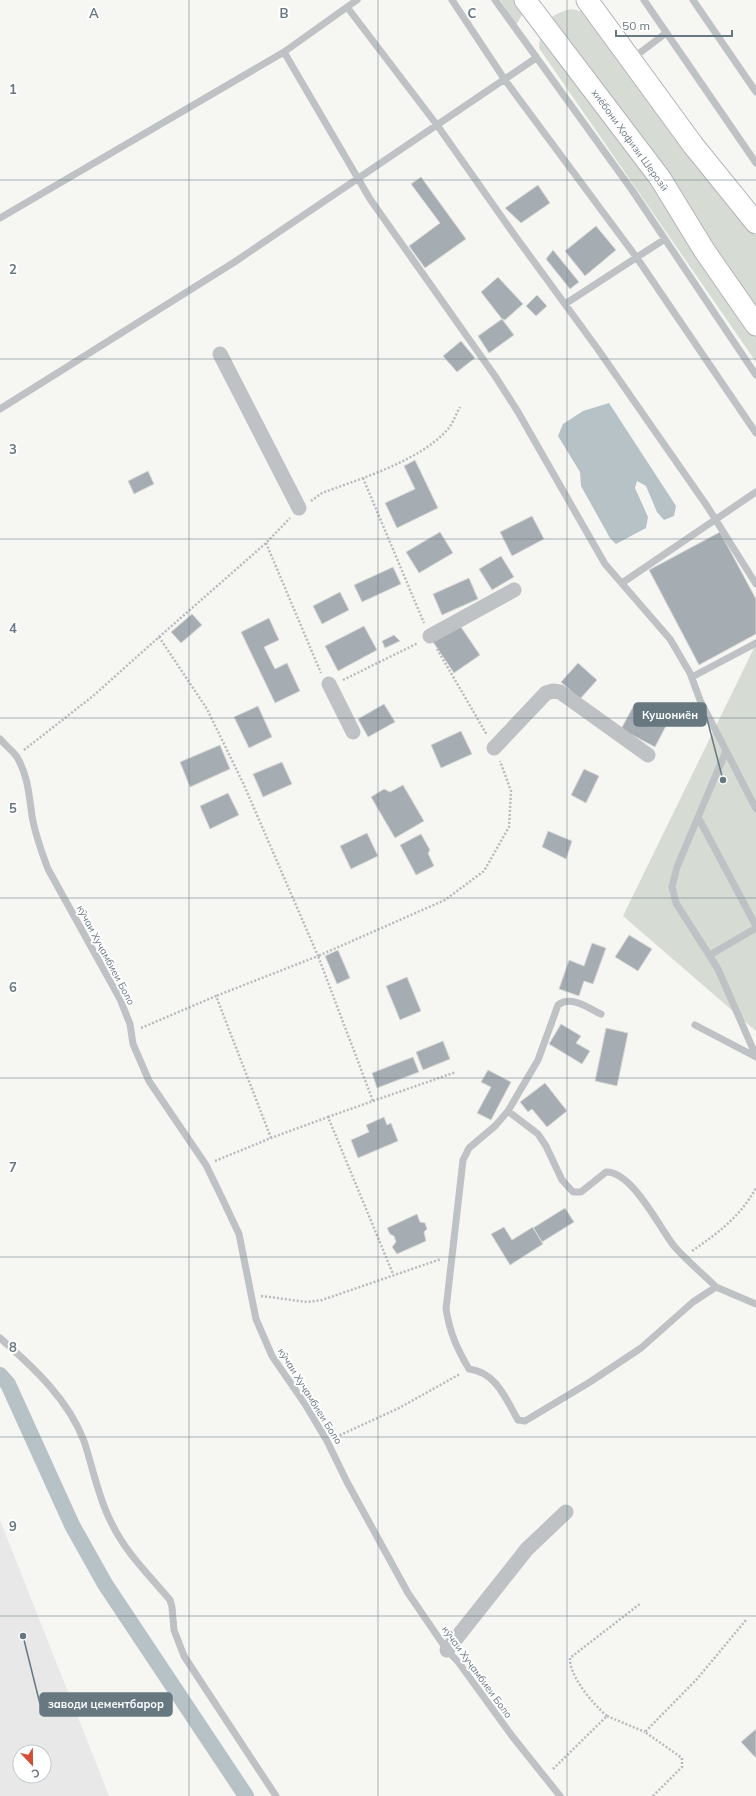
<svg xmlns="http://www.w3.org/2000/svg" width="756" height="1796" font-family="Mulish,sans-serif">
	<rect width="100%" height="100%" fill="#f6f6f3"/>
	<path fill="#e7e8e7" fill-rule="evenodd" d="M0 1520 109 1796H0ZM20 1752H44V1776H20Z"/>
	<path fill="#d6dbd3" d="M500 0H533L528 5 516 25Z
		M571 9 585 12 756 236V362L539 48C541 24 548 15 571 9Z
		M756 644V1031L623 916Z"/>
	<path fill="#b6c2c5" d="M609 403 676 506 674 516 664 520 657 512 646 486 637 481 635 488 648 517 646 528 616 544 610 538 581 486 580 472 558 436 563 424 583 411Z"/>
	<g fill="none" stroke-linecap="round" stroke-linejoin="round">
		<path stroke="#b6c2c5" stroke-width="16" d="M0 1375 8 1384 72 1525 105 1584 246 1796"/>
	</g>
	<path fill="#a6adb2" stroke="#d8d8d6" d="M421 177 466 239 425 268 409 246 440 223 411 184Z
		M538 185 550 203 521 223 505 208Z
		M596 226 616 250 585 276 565 251Z
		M553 250 579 282 570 289 546 259Z
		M498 277 523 304 505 320 502 319 481 292Z
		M537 295 547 306 536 316 526 306Z
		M502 319 514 335 489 353 478 336Z
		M461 341 475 358 457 372 443 356Z
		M415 460 438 508 397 528 385 503 415 489 404 466Z
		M148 471 154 484 134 494 128 481Z
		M532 516 544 539 512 556 500 532Z
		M440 532 453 553 419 573 406 552Z
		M720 532 756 599V634L699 665 649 570Z
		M501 556 514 577 492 590 479 569Z
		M393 567 401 584 362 602 354 585Z
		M469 578 478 599 442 615 433 594Z
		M340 592 349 610 322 624 313 606Z
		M192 614 202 625 181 643 171 632Z
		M269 618 279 640 264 647 275 669 287 663 300 691 275 703 241 632Z
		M364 626 377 650 338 671 325 646Z
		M461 627 480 655 454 673 431 639Z
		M394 635 400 641 385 648 382 641Z
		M578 663 597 680 580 699 561 682Z
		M384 704 395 722 368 737 358 719Z
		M634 705 666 726 655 747 621 729Z
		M258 706 272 737 249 748 234 717Z
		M461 731 472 754 441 768 431 745Z
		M220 745 230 769 190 787 180 762Z
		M282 762 292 784 263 797 253 774Z
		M584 769 599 776 586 803 571 795Z
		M403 785 424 821 395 838 371 797 384 789 390 792Z
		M228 793 239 815 210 829 200 806Z
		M548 831 572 841 566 859 542 847Z
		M367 833 378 856 351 869 340 846Z
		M421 834 430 850 428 853 434 866 416 875 400 845Z
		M629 935 652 949 638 971 615 957Z
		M592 943 606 948 593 984 584 981 579 996 559 989 569 960 584 966Z
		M338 950 350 978 337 984 325 956Z
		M407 977 421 1011 400 1020 386 986Z
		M561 1024 581 1036 576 1043 590 1051 582 1064 549 1044Z
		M606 1028 628 1033 617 1086 595 1081Z
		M443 1041 450 1059 423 1070 416 1052Z
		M413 1057 419 1072 377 1088 372 1073Z
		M488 1070 511 1082 491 1120 477 1113 491 1087 481 1082Z
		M545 1083 567 1111 547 1127 532 1109 528 1112 520 1102Z
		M384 1117 387 1125 391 1123 398 1141 358 1158 351 1140 369 1132 366 1125Z
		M565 1208 574 1222 542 1242 533 1228Z
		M417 1214 420 1222 425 1223 427 1229 424 1232 426 1241 397 1254 392 1247 396 1242 394 1236 390 1234 387 1228Z
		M504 1227 512 1240 533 1227 543 1244 510 1265 491 1234Z
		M756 1729V1758L741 1742Z"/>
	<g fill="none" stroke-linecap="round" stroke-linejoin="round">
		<g stroke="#b0b6b9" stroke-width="23">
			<path id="secondary" d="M525 0 660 178 704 250 756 325
				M587 0 693 145 756 223"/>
		</g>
		<path stroke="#b8bbbd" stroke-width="2.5" stroke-dasharray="2 2" stroke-linecap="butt" d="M363 478 424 623
			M311 501 322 493C362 478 420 461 448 429 453 423 456 414 460 407
			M266 543 321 673
			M159 637 266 543 290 518
			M437 649 487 735
			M343 680 418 643
			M24 750 93 696 159 637 207 709 244 785 318 956 216 996
			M141 1028 216 996 271 1138
			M373 1101 456 1072
			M328 1117 373 1101 318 956 445 900 484 871 509 827 511 791 500 761
			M215 1161 271 1138 328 1117 393 1274
			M692 1251C719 1232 739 1218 756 1188
			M261 1296 307 1302 322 1300 441 1259
			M336 1437 399 1408 460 1374
			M607 1716 645 1732
			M553 1769 607 1716C593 1704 569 1676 570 1658L641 1603
			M653 1796 682 1767V1758L645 1732 697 1679 746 1620"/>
		<path stroke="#bec2c5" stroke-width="7" d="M452 0 505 80 637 258 756 433
			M495 0 632 190 756 375
			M644 0 756 163
			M693 0 756 92
			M347 7 437 125 513 233 597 348 707 506 756 584
			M284 52 370 199 495 376 518 412 605 564 670 639 690 673 700 700 756 809
			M633 58 666 33
			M0 218 284 52 357 0
			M565 304 665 239
			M0 409 233 263 536 58
			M622 583 756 492
			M692 677 756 643
			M0 739C5 745 13 751 17 757 28 776 29 795 32 816 35 834 42 853 48 869L120 999 130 1024 133 1044 149 1081 206 1165 222 1198 239 1234 256 1319 272 1356 305 1404 327 1441 347 1482 408 1593 447 1650 459 1663 512 1736 560 1796
			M726 751 677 867 672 887 676 903 718 969 756 1056
			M698 817 756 926
			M710 955 756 928
			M601 1014C588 1008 571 995 558 1005L538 1060 508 1111 495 1126 469 1148 463 1160 446 1309C450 1333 457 1349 469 1369 496 1372 506 1399 518 1420L525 1421 590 1382 641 1348 693 1302 716 1287 756 1304
			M695 1025 756 1057
			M508 1111 538 1134 546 1146 562 1180 573 1192H581L606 1172C632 1171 659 1227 674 1246 685 1259 703 1274 716 1287
			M0 1338C33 1367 68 1399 84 1441 93 1468 98 1497 111 1522 125 1552 149 1575 170 1600L172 1607 174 1630 184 1656 276 1796"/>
		<path stroke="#bec2c5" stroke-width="15" d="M220 354 299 508
			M430 636 514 590
			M329 684 353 732
			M494 748 546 693 553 691 560 692 648 755
			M447 1650 527 1549 566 1512"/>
		<use href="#secondary" stroke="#fff" stroke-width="21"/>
	</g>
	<path fill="none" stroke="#687881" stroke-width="1" stroke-opacity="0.55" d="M189 0V1796M378 0V1796M567 0V1796M0 180H756M0 359H756M0 539H756M0 718H756M0 898H756M0 1078H756M0 1257H756M0 1437H756M0 1616H756"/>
	<g text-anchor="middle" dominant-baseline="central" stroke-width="4" stroke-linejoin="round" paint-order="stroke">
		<g font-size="10" fill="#687881" stroke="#fff">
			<text transform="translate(630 140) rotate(54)">хиёбони Ҳофизи Шерозӣ</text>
			<text transform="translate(106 955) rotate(62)">кӯчаи Хуҷамбиеи Боло</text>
			<text transform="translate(310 1396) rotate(58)">кӯчаи Хуҷамбиеи Боло</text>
			<text transform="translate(477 1672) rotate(54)">кӯчаи Хуҷамбиеи Боло</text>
		</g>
	</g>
	<g font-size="13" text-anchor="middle" font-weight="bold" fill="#687881" stroke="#fff" stroke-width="4" stroke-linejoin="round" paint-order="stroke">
		<text x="94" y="18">A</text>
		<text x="284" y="18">B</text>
		<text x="472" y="18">C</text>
		<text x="13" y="94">1</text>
		<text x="13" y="274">2</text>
		<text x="13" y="454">3</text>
		<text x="13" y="633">4</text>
		<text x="13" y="813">5</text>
		<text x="13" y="992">6</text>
		<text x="13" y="1172">7</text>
		<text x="13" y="1352">8</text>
		<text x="13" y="1531">9</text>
	</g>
	<path fill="none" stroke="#687881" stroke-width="1.5" d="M723 780L706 715M23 1636L40 1704"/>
	<g fill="#687881" stroke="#fff" stroke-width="1.5">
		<circle cx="723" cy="780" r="4"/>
		<circle cx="23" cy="1636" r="4"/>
	</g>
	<g fill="#687881" stroke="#687881" stroke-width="1.5">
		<rect x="634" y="703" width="72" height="23" rx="4"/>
		<rect x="40" y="1693" width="132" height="23" rx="4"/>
	</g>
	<g font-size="11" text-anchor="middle" font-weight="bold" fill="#fff">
		<text x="670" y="719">Кушониён</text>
		<text x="106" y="1708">заводи цементбарор</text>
	</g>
	<g transform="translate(32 1764) rotate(158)"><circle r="19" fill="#ffffff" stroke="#c3c9cd"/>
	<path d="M0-3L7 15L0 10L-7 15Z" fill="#d14f38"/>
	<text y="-6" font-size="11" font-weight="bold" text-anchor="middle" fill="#687881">С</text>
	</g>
	<path d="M616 30v6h116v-6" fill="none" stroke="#687881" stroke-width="2"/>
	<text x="622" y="30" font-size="12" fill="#687881" stroke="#ffffff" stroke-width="3" paint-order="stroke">50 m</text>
</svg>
